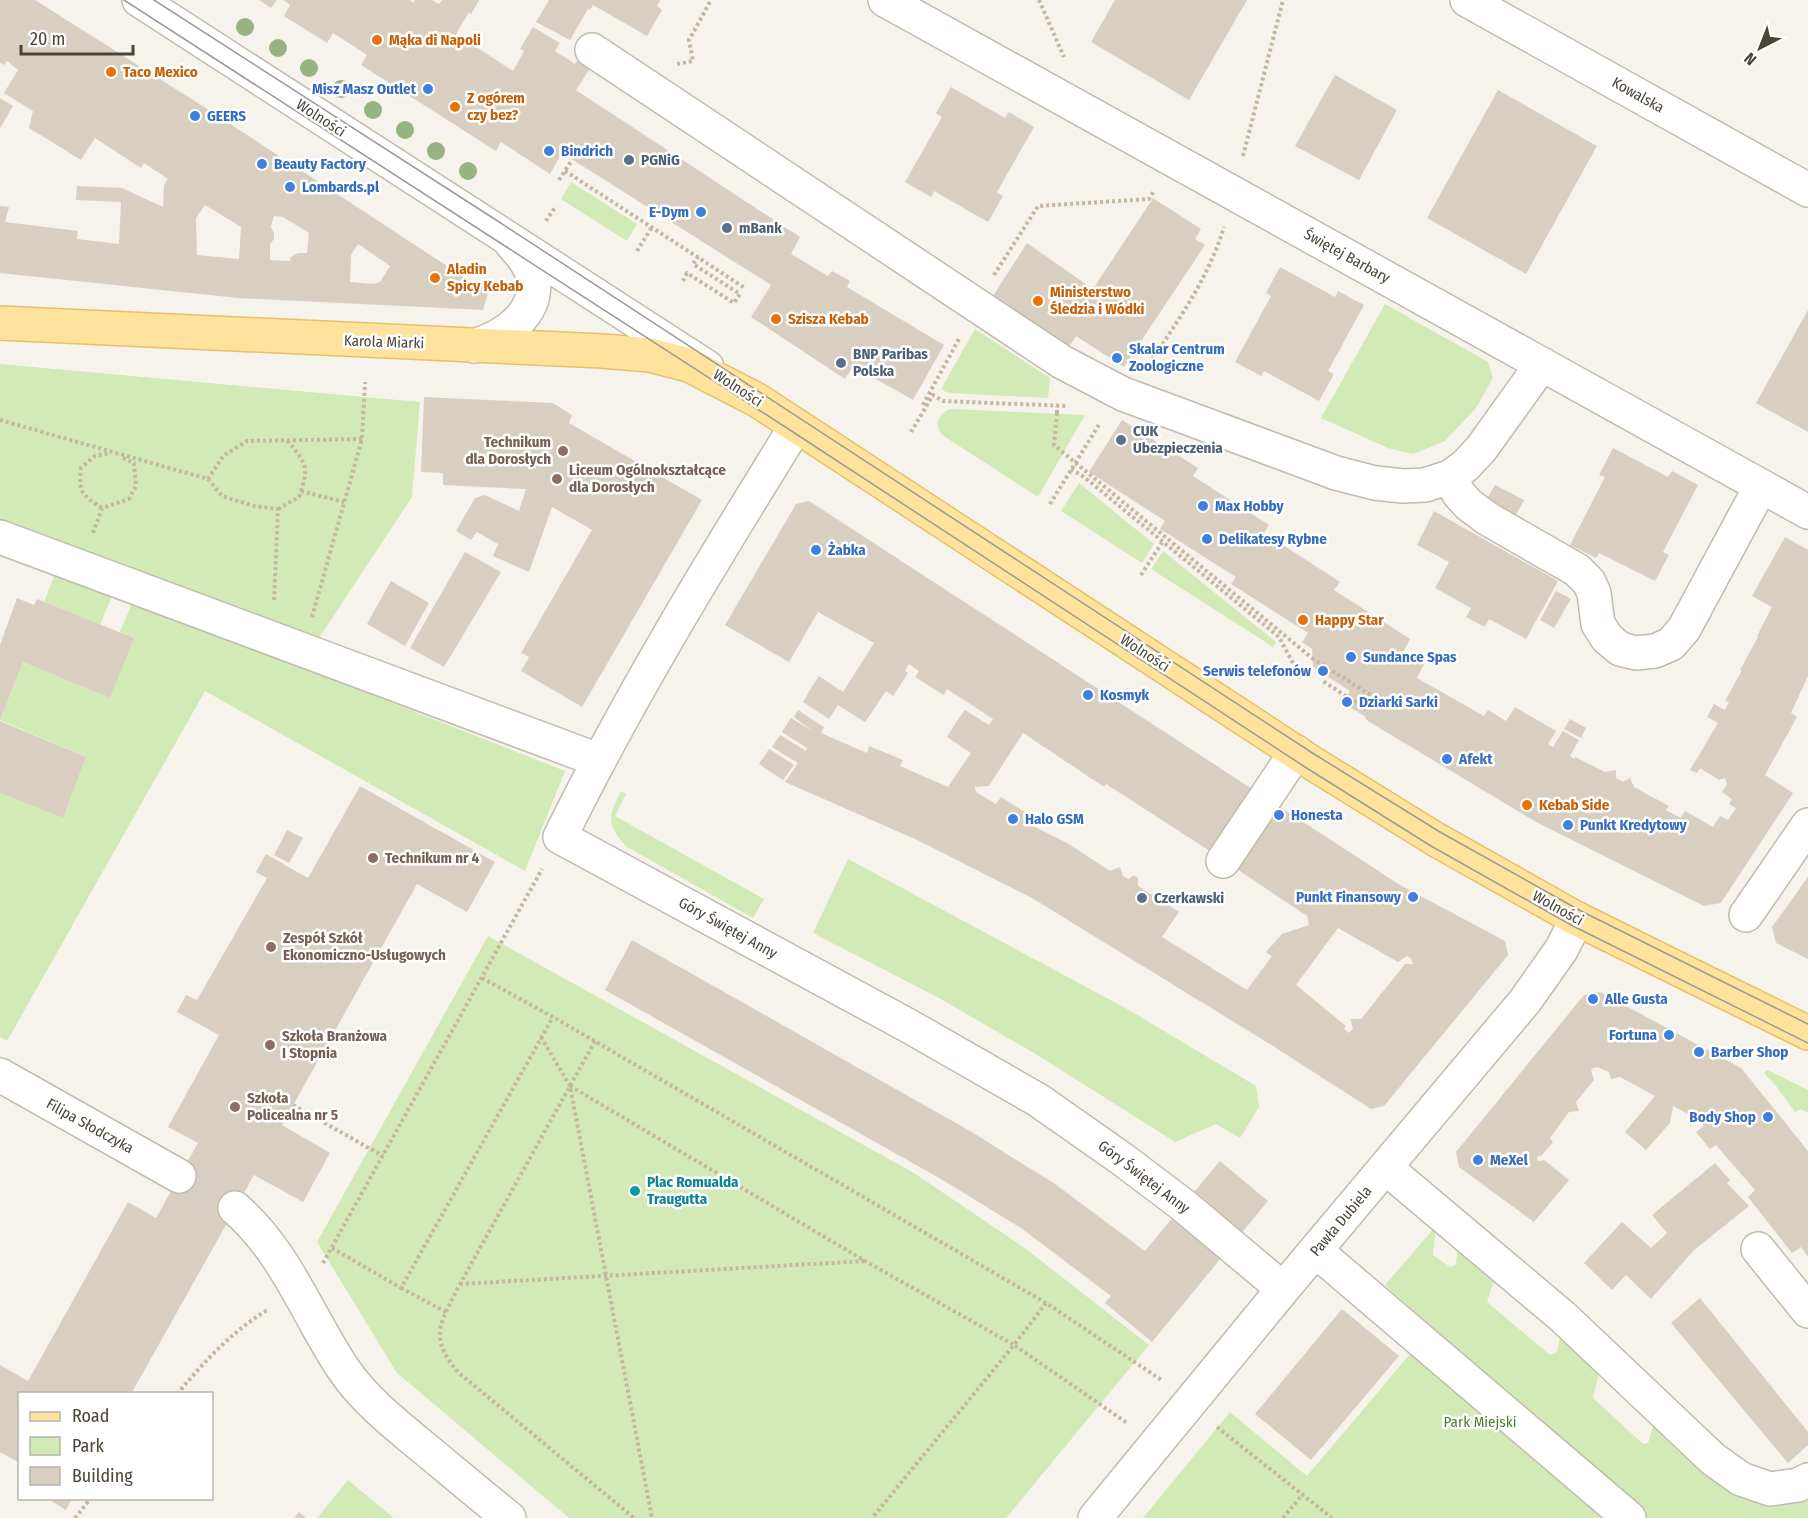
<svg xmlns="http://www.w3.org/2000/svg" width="1808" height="1518" font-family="'Fira Sans Condensed',sans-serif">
	<rect width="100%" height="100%" fill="#f6f3ec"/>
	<path fill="#d2eab5" d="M571 182 637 224 627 241 561 199Z
		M1385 304 1488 362 1493 378 1476 408 1445 441 1413 454 1388 448 1321 418Z
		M975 329 1050 378 1048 398 948 393 941 389Z
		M0 364 420 402 412 497 317 641 0 522Z
		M950 409 1085 415 1038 497 942 435C933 424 939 414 950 409Z
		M1079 483 1154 544 1142 563 1061 511Z
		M1163 551 1276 642 1273 647 1151 569Z
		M57 569 114 591 100 625 44 602Z
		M133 601 565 771 525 871 205 691 7 1041 0 1037V793L63 818 86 757 0 720 23 662 110 698 133 638 120 632Z
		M621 791 626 794 615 816 764 899 753 918 627 847C606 824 608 817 621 791Z
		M848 859 1129 1010 1256 1086 1259 1107 1240 1138 1216 1124 1175 1142 1039 1056 939 998 813 933Z
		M488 936 914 1173 1026 1249 1149 1345 1006 1518H569L397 1373 317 1242Z
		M1767 1070 1808 1090V1113L1801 1109 1795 1112 1776 1086 1764 1073Z
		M1436 1226 1433 1255 1450 1267 1456 1265 1458 1244 1496 1274 1487 1302 1550 1355 1557 1352 1561 1330 1600 1369 1593 1398 1643 1444 1648 1443 1655 1421 1712 1479 1753 1497 1808 1492V1518H1143L1230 1412 1307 1476 1432 1328 1385 1285Z
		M348 1480 394 1518H317Z"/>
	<path fill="#d8cfc1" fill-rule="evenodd" d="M0 0H35L212 112 488 293 483 310 238 298 0 273V206L9 207 5 222 78 231 77 239 119 244 121 202 76 200 77 186 122 188 163 207 164 185 168 179 144 163 141 168 95 138 81 160 29 128 33 111 4 93 18 70 7 61 4 65 0 62ZM205 205 241 227 239 259 197 255 196 218ZM274 216 283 217 309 233 307 253H298L291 257 290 261 270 260V244L274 239V233L271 227ZM358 244 390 266 380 282 374 284 350 282 351 255Z
		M259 0H277L271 8Z
		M283 0H409L413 3 415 0H432L439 4 442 0H479L471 14 469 12 456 34 513 71 524 51 520 49 533 27 560 43 555 51 575 64 578 59 591 67 576 90 800 237 791 254 828 276 832 271 850 281 847 287 944 345 913 400 853 366 845 379 751 317 771 285 562 153 550 174 501 142 496 151 361 65 367 55 333 33 327 43 284 16 290 5Z
		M549 0H660L657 6 662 10 647 36 593 5 590 10 588 9 570 40 536 22Z
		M1115 0H1247L1189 100 1091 42Z
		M1335 75 1397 110 1359 180 1295 146Z
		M951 87 1005 118 1009 112 1034 127 997 192 1003 196 988 222 934 191 931 197 905 182 942 117 936 113Z
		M1498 90 1597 146 1526 274 1427 218Z
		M0 98 13 106 0 128Z
		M1153 198 1201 229 1195 239 1205 245 1124 367 1076 336 1069 347 993 296 1027 243 1093 289Z
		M1280 267 1335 297 1338 291 1364 305 1328 371 1334 374 1319 401 1264 371 1261 376 1235 362 1271 296 1266 293Z
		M1808 310V432L1756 403Z
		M424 397 553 403 572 415 569 423 702 500 582 707 521 671 529 657 521 653 592 530 552 507 529 572 493 556 498 544 477 532 471 540 456 531 475 498 485 495 519 511 526 489 443 485V473L421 472Z
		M1122 420 1198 468 1193 476 1269 525 1264 533 1340 582 1334 590 1410 639 1403 652 1424 664 1417 678 1484 716 1488 710 1506 721 1515 707 1556 731 1548 744 1553 747 1563 731 1579 740 1570 756 1574 759 1575 757 1605 772 1616 770V778L1623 782 1630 778 1634 787 1669 806 1666 810 1681 818 1685 811 1713 827 1720 816 1728 820 1736 808 1729 804 1732 799 1722 792 1727 784 1725 778 1719 780 1700 768 1697 773 1690 770 1718 723 1707 717 1714 704 1725 710 1729 702 1725 701 1742 670H1740L1758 637 1757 636 1772 607 1752 596 1785 537 1808 550V676L1791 713 1797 717 1765 775 1793 793 1721 903 1704 906 1536 822 1368 721 1365 718 1366 717 1343 703 1350 691 1313 667 1312 649 1302 642 1308 633 1231 584 1236 577 1160 529 1165 521 1089 472Z
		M1613 448 1668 477 1672 471 1698 485 1663 552 1669 555 1655 581 1599 553 1596 558 1570 545 1605 477 1599 475Z
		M1495 485 1524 500 1516 515 1487 499Z
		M809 501 1400 885 1505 941 1508 955 1384 1106 1371 1109 1273 1046 1032 898 915 839 785 782 798 763 772 747 780 735 806 751 807 748 782 732 791 718 812 731 794 717 798 710 824 727 821 733 867 753 869 746 903 760 900 766 948 787 971 753 947 737 957 721 965 710 989 725 993 719 947 689 944 695 915 677 919 671 909 664 905 671 908 673 893 696 886 691 865 722 838 705 829 719 803 702 810 690 819 676 843 692 874 643 818 612 789 662 725 625 796 504ZM1023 733 1104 787 1106 784 1216 855 1307 916 1309 925 1282 934 1266 952 1272 956 1247 990 1162 937 1179 912 1138 886V878L1134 875 1128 879 1123 876 1120 867 1110 871 1067 843 1029 824 1033 817 1001 797 996 804 976 792 975 787 989 786ZM1338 928 1398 962 1407 956 1411 958 1413 964H1405L1361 1019H1350L1353 1028 1349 1033 1344 1029 1346 1026 1296 985Z
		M1434 511 1558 581 1526 639 1489 619 1485 627 1466 617 1471 608 1435 588 1449 562 1417 545Z
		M465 552 501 572 444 667 410 648Z
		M391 581 429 603 405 646 367 624Z
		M1556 591 1571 599 1554 628 1540 620Z
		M17 598 34 605 37 599 134 638 110 698 23 662 0 720V645Z
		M1570 719 1586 728 1581 738 1564 729Z
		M0 721 86 757 63 818 0 793Z
		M769 749 794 765 783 780 759 764Z
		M360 786 495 862 467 912 417 884 282 1125 330 1153 303 1202 254 1175 131 1394H20V1463L0 1452V1365L28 1381 128 1202 156 1218 198 1143 168 1127 219 1035 177 1012 186 995 197 1000 267 878 256 872 266 854 308 878Z
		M287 830 303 838 289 863 274 855Z
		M1808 877V959L1776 943 1772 927Z
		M632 940 970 1131 1055 1184 1145 1251 1220 1161 1268 1201 1152 1342 1105 1303 1111 1296 1021 1228 941 1179 605 990Z
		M1600 992 1741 1068 1808 1151V1257L1801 1247 1792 1253 1748 1197 1755 1190 1716 1145 1710 1149 1696 1132 1704 1126 1697 1119 1690 1126 1688 1114 1673 1106 1670 1123 1646 1150 1625 1132 1655 1096 1620 1077 1611 1079 1609 1072 1597 1067 1591 1069 1594 1080 1576 1102 1579 1111 1569 1112 1550 1138 1553 1142 1542 1155 1537 1157 1538 1161 1544 1160 1569 1180 1534 1222 1459 1167 1456 1152 1584 995Z
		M1715 1163 1730 1180 1727 1183 1749 1206 1693 1251 1651 1299 1626 1275 1612 1290 1584 1263 1622 1222 1651 1248 1667 1233 1652 1215Z
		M1700 1298 1808 1432V1445L1788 1463 1671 1323Z
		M1342 1309 1399 1356 1311 1460 1255 1414Z
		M47 1498H72L66 1510Z
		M299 1512 306 1518H294Z"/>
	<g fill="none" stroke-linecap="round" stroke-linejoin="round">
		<path stroke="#d4d0c8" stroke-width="33" stroke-dasharray="33 16" stroke-linecap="butt" d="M179 1176 235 1208"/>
		<g stroke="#c2bbae" stroke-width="36">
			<path id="minor" d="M139 0 707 367
				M885 0 1808 512
				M1467 0 1808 190
				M592 50 1062 362 1123 394 1336 473 1375 483 1403 486 1425 485 1450 477 1465 466 1481 449 1542 364
				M474 346C503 337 539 315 533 278 530 264 520 253 511 243
				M796 426C713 560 630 695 560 837L907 1025 1038 1100 1122 1159 1183 1205 1283 1289
				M1450 477 1459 494 1469 505 1488 519 1577 570 1589 582 1594 593 1598 624 1607 638 1620 649 1636 653 1655 651 1671 644 1684 629 1761 486
				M0 537 598 760
				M1223 861 1296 752
				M1746 915 1808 825
				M0 1075 179 1176
				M1386 1168 1563 1317 1713 1459 1741 1479 1770 1489 1798 1485 1808 1480
				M235 1208C285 1251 307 1314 342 1367 363 1399 395 1424 424 1448 452 1471 480 1495 509 1518
				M1758 1249 1808 1311
				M1316 1251 1629 1518
				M1095 1518 1283 1289 1525 1001 1561 950 1577 919"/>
		</g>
		<g stroke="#e6c16a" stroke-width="36">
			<path id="major" d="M0 323 602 351 650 355 689 365 757 400 1309 761 1435 839 1577 919 1808 1033"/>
		</g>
		<path stroke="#c4b79f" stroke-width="4" stroke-dasharray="3 3" stroke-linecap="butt" d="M1039 0 1064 57
			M677 64 693 61 689 40 711 0
			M1243 156 1283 0
			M565 171 745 288
			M559 180 572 160
			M546 221 556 206
			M637 251 652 227
			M994 275 1038 206 1149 199 1154 191
			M683 281 687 273 734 303 740 294 693 264 698 257
			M1149 364C1178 321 1209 277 1224 227
			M923 405 960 337
			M1057 413V406
			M0 420 208 479 223 456 247 441 362 439
			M911 432 933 395 943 401 1067 406
			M1071 469 1084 477 1279 637 1301 678
			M208 479 222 496 254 506 278 509 274 602
			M301 491 344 502
			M1050 504 1100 423
			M102 508C82 495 78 493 81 468L95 456 111 453
			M278 509 299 497C309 466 308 466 287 440
			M93 533 102 508 129 499 136 486 134 463 121 457
			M1141 575 1163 541
			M312 617 362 439 365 382
			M1312 658 1375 698 1367 710 1323 681
			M482 978 553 1017 1046 1303 1163 1381
			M541 1037 570 1086 652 1518
			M595 1041 460 1284C441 1322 427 1337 459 1373L634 1518
			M570 1086 865 1261 1014 1345 872 1518
			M293 1105 383 1156
			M332 1248 401 1288 553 1017
			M323 1263 542 869
			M460 1284 865 1261
			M401 1288 446 1312
			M1046 1303 1014 1345 1127 1423
			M177 1394C204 1362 233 1330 269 1309
			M1217 1427 1332 1518
			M75 1518 91 1498
			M1283 1518 1303 1494"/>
		<use href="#minor" stroke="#fff" stroke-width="33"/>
		<use href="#major" stroke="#ffe39c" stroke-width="33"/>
		<path stroke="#9a9a9a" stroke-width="1.5" d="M124 0 793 432 1305 767 1431 846 1573 926 1808 1043
			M154 0 493 218 1314 754 1440 832 1581 911 1808 1024"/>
		<path stroke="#c4b79f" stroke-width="4" stroke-dasharray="3 3" stroke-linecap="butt" d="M1057 413 1054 445 1312 658"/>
	</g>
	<g fill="#97b381">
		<circle cx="245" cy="27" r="9"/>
		<circle cx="278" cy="48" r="9"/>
		<circle cx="309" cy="68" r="9"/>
		<circle cx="341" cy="89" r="9"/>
		<circle cx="373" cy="110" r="9"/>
		<circle cx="405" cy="130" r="9"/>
		<circle cx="436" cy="151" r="9"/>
		<circle cx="468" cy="171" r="9"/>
	</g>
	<g fill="#e8710a" stroke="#fff" stroke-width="2">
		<circle cx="377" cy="40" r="6"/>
		<circle cx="111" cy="72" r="6"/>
		<circle cx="455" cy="107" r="6"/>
		<circle cx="435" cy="278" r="6"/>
		<circle cx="1038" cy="301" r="6"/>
		<circle cx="776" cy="319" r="6"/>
		<circle cx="1303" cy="620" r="6"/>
		<circle cx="1527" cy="805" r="6"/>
	</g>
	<g fill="#3f7fe0" stroke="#fff" stroke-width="2">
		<circle cx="428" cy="89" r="6"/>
		<circle cx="195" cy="116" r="6"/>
		<circle cx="549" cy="151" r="6"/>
		<circle cx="262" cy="164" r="6"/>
		<circle cx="290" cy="187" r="6"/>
		<circle cx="701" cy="212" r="6"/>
		<circle cx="1117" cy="358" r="6"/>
		<circle cx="1203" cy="506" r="6"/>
		<circle cx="1207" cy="539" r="6"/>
		<circle cx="816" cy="550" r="6"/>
		<circle cx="1351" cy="657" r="6"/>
		<circle cx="1323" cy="671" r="6"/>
		<circle cx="1088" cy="695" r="6"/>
		<circle cx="1347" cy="702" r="6"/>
		<circle cx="1447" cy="759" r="6"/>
		<circle cx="1279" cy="815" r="6"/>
		<circle cx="1013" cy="819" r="6"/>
		<circle cx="1568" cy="825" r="6"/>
		<circle cx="1413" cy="897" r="6"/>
		<circle cx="1593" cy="999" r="6"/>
		<circle cx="1669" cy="1035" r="6"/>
		<circle cx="1699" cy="1052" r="6"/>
		<circle cx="1768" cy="1117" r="6"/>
		<circle cx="1478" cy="1160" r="6"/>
	</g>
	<g fill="#5c6f8a" stroke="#fff" stroke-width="2">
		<circle cx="629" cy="160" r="6"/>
		<circle cx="727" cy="228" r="6"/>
		<circle cx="841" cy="363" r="6"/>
		<circle cx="1121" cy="440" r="6"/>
		<circle cx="1142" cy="898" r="6"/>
	</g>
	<g fill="#8d6e63" stroke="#fff" stroke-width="2">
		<circle cx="563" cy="451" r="6"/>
		<circle cx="557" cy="479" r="6"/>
		<circle cx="373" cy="858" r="6"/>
		<circle cx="271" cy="947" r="6"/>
		<circle cx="270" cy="1045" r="6"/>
		<circle cx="235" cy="1107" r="6"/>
	</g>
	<circle fill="#0f9aa8" stroke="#fff" stroke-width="2" cx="635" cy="1191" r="6"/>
	<g text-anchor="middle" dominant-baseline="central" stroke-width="5" stroke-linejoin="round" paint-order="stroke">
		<g font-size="15" font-weight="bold" fill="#c56008" stroke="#fff" text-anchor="start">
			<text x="389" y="40">Mąka di Napoli</text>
			<text x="123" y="72">Taco Mexico</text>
			<text x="467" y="98">Z ogórem<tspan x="467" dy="17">czy bez?</tspan></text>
			<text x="447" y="269">Aladin<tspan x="447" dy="17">Spicy Kebab</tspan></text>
			<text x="1050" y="292">Ministerstwo<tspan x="1050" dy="17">Śledzia i Wódki</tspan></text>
			<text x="788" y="319">Szisza Kebab</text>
			<text x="1315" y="620">Happy Star</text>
			<text x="1539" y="805">Kebab Side</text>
		</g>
		<g font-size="15" font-weight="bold" fill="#366cbe" stroke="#fff" text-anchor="start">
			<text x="416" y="89" text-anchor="end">Misz Masz Outlet</text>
			<text x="207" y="116">GEERS</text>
			<text x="561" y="151">Bindrich</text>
			<text x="274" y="164">Beauty Factory</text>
			<text x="302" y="187">Lombards.pl</text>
			<text x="689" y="212" text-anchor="end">E-Dym</text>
			<text x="1129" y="349">Skalar Centrum<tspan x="1129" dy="17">Zoologiczne</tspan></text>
			<text x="1215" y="506">Max Hobby</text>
			<text x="1219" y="539">Delikatesy Rybne</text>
			<text x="828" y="550">Żabka</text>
			<text x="1363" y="657">Sundance Spas</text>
			<text x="1311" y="671" text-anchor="end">Serwis telefonów</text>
			<text x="1100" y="695">Kosmyk</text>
			<text x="1359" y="702">Dziarki Sarki</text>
			<text x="1459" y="759">Afekt</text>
			<text x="1291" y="815">Honesta</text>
			<text x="1025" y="819">Halo GSM</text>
			<text x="1580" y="825">Punkt Kredytowy</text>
			<text x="1401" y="897" text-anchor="end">Punkt Finansowy</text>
			<text x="1605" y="999">Alle Gusta</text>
			<text x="1657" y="1035" text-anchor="end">Fortuna</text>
			<text x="1711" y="1052">Barber Shop</text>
			<text x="1756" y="1117" text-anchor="end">Body Shop</text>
			<text x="1490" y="1160">MeXel</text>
		</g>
		<g font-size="15" fill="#4b4439" stroke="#fff">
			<text transform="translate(1638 95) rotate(29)">Kowalska</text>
			<text transform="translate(321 118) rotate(33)">Wolności</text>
			<text transform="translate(1347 256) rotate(29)">Świętej Barbary</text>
			<text transform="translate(384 342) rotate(2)">Karola Miarki</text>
			<text transform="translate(738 388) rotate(33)">Wolności</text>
			<text transform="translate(1145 653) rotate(33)">Wolności</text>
			<text transform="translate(1558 908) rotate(29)">Wolności</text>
			<text transform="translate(728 928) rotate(29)">Góry Świętej Anny</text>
			<text transform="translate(90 1126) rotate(29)">Filipa Słodczyka</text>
			<text transform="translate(1144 1177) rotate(37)">Góry Świętej Anny</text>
			<text transform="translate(1341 1221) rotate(-50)">Pawła Dubiela</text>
		</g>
		<g font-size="15" font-weight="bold" fill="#4e5e75" stroke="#fff" text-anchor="start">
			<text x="641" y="160">PGNiG</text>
			<text x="739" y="228">mBank</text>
			<text x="853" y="354">BNP Paribas<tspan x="853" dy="17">Polska</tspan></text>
			<text x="1133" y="431">CUK<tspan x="1133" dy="17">Ubezpieczenia</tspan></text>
			<text x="1154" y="898">Czerkawski</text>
		</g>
		<g font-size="15" font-weight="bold" fill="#785e54" stroke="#fff" text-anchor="start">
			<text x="551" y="442" text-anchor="end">Technikum<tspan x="551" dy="17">dla Dorosłych</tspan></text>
			<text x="569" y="470">Liceum Ogólnokształcące<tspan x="569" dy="17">dla Dorosłych</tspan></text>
			<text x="385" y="858">Technikum nr 4</text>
			<text x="283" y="938">Zespół Szkół<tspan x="283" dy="17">Ekonomiczno-Usługowych</tspan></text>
			<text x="282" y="1036">Szkoła Branżowa<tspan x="282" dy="17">I Stopnia</tspan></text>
			<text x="247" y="1098">Szkoła<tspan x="247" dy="17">Policealna nr 5</tspan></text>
		</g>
		<g font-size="15" font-weight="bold" fill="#0d838f" stroke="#fff" text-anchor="start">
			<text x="647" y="1182">Plac Romualda<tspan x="647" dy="17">Traugutta</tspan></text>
		</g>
		<g font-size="15" fill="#4a7f2a" stroke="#fff">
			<text x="1480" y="1422">Park Miejski</text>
		</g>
	</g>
	<rect x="18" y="1392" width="195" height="108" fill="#ffffff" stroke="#b7b4b0" stroke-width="1.5"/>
	<rect x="30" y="1412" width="30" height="9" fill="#ffe39c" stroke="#b7b4b0" stroke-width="1.5"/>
	<text x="72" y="1422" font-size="18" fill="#4b4439">Road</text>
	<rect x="30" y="1437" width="30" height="18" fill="#d2eab5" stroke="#b7b4b0" stroke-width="1.5"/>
	<text x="72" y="1452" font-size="18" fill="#4b4439">Park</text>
	<rect x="30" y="1467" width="30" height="18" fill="#d8cfc1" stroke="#b7b4b0" stroke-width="1.5"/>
	<text x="72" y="1482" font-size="18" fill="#4b4439">Building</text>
	<g transform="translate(1760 48) rotate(222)" stroke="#ffffff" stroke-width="4.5" paint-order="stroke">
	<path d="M0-4.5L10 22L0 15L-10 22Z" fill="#4b4439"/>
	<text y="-9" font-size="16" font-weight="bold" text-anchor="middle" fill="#4b4439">N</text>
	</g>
	<path d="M21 45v9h112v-9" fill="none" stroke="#4b4439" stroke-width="3"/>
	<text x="30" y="45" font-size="18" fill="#4b4439" stroke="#ffffff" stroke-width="4.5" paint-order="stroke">20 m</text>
</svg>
